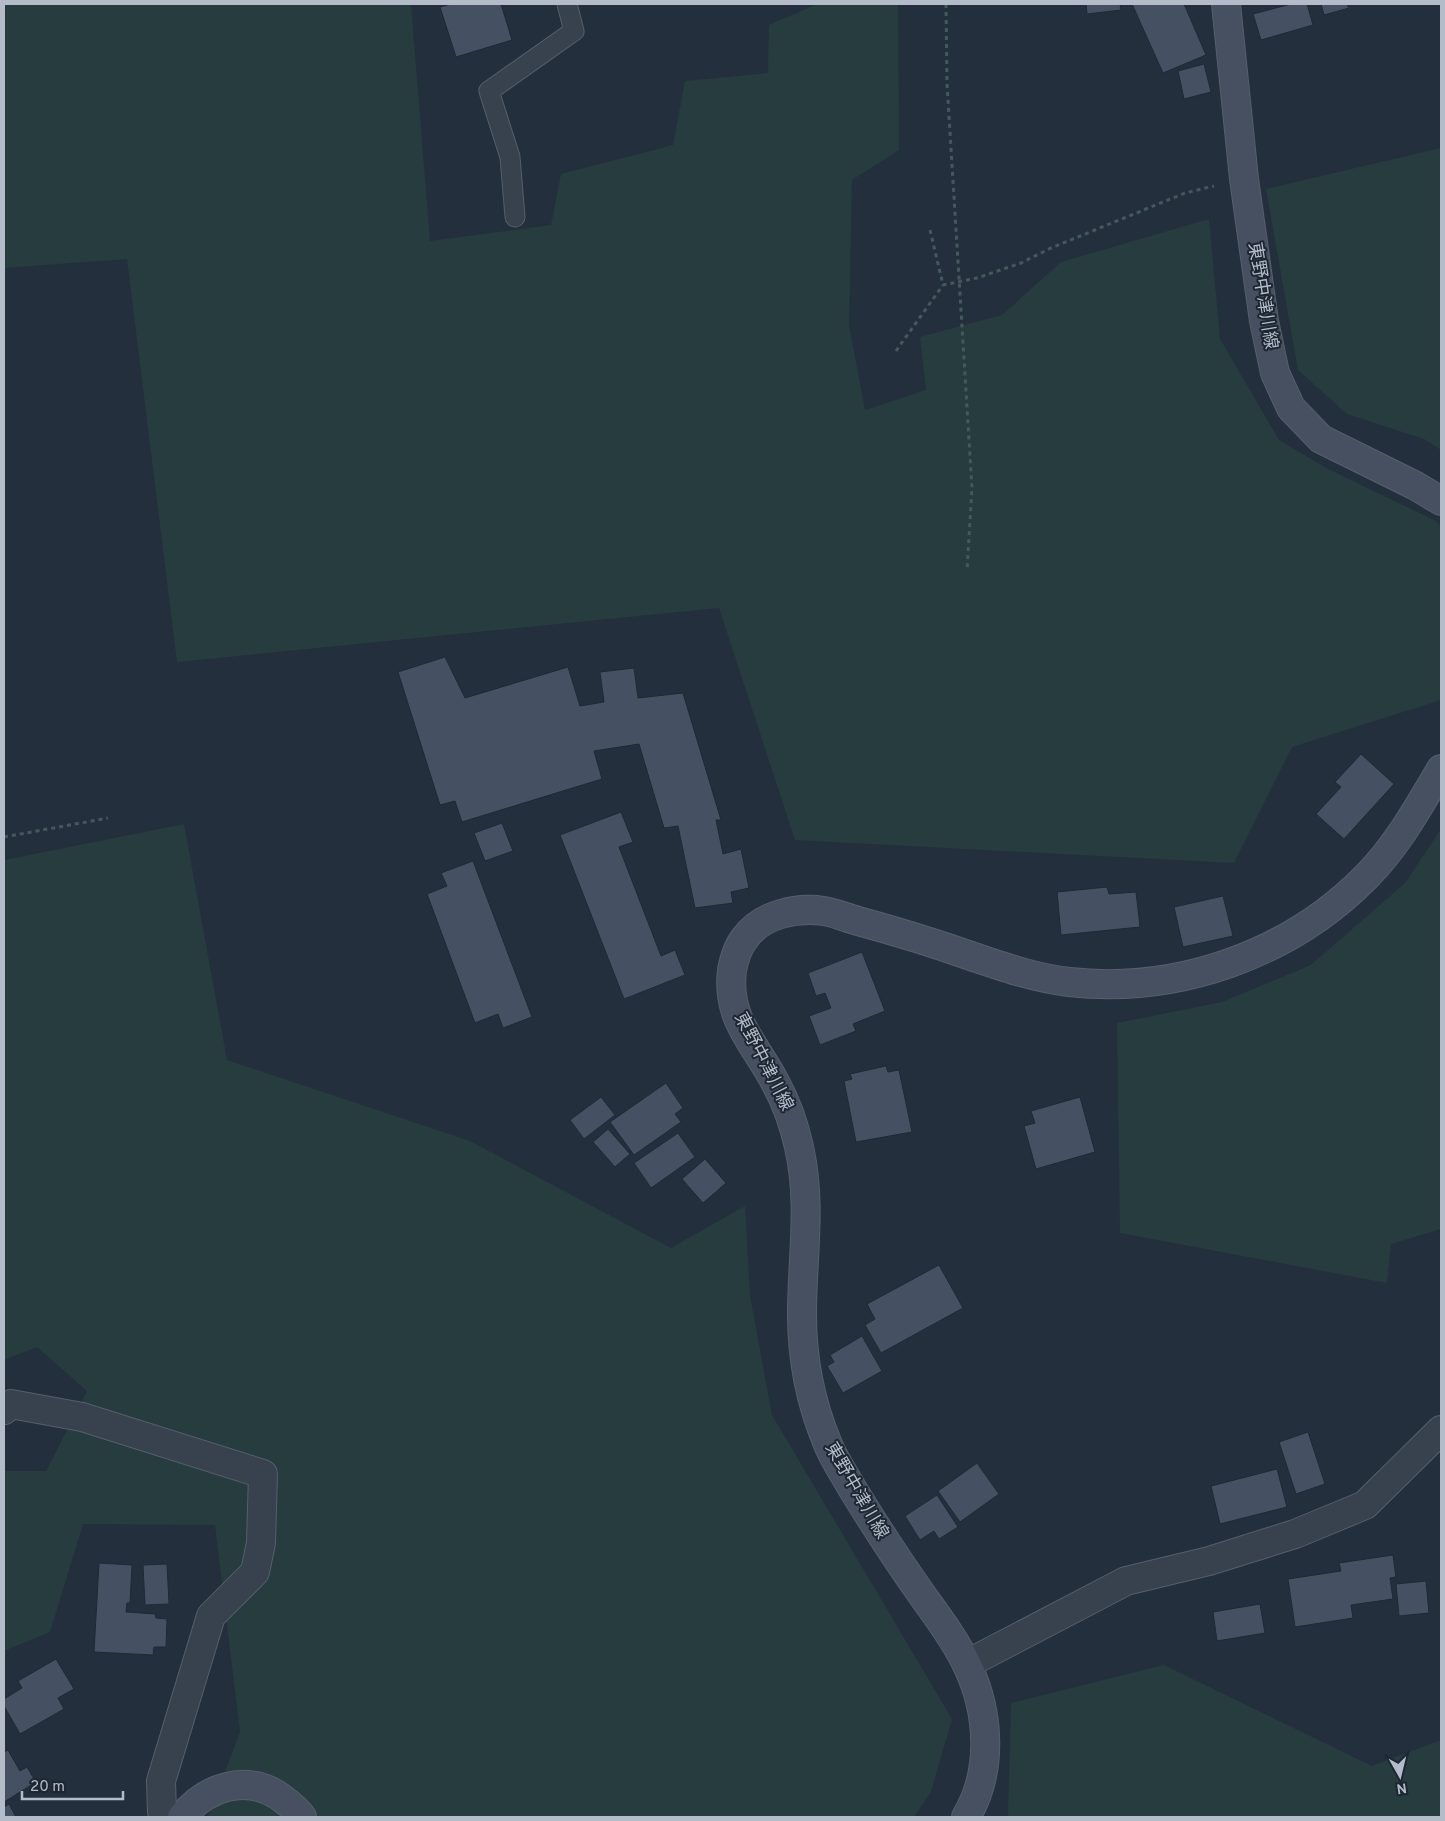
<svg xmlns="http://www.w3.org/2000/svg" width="1445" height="1821" font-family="Overpass,'Noto Sans JP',sans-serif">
	<rect width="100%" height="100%" fill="#242f3e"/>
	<path fill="#263c3f" d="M4 4H411L430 241 551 225 561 174 673 145 685 81 768 73 769 25 817 4H898L899 150 852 180 849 325 865 410 926 390 920 337 1002 315 1061 262 1209 219 1220 339 1279 440 1328 469 1436 521 1441 527V700L1292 747 1234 863 795 840 719 608 177 662 127 259 4 268Z
		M1441 148V450L1424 439 1347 414 1298 370 1266 189Z
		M184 824 227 1060 470 1141 671 1248 745 1206 750 1296 772 1415 952 1719 931 1792 914 1817H208L240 1732 215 1525 83 1524 50 1632 4 1651V1471H46L87 1391 37 1347 4 1360V860Z
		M1441 829V1229L1391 1244 1387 1283 1120 1233 1117 1023 1222 1002 1311 965 1405 883Z
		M1164 1665 1372 1766 1441 1740V1817H1008L1011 1703Z"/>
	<path fill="#455162" stroke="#1f2835" d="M451 4H501L512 40 456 57 440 7Z
		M1086 4H1120L1121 10 1087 14Z
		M1132 4H1184L1206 55 1163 73Z
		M1291 4H1307L1313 25 1261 40 1253 14Z
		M1321 4H1347L1349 8 1324 15Z
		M1204 64 1211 92 1184 99 1178 71Z
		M445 657 465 698 568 667 580 706 604 702 600 672 634 668 638 698 683 693 721 820H716L723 854 741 849 749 888 731 892 733 903 695 908 678 826 664 828 639 744 594 751 602 779 462 822 455 801 440 805 398 672Z
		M1361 754 1394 784 1344 839 1316 814 1341 787 1335 782Z
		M621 812 633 842 619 847 661 956 675 950 685 975 624 999 560 835Z
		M502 823 513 851 485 861 474 833Z
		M473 861 532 1017 503 1028 498 1014 475 1023 427 894 447 886 441 873Z
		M1107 887 1109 894 1136 892 1140 927 1061 935 1057 892Z
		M1223 896 1233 936 1183 947 1174 907Z
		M862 952 885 1011 853 1024 856 1031 820 1045 809 1016 831 1008 825 993 816 996 808 973Z
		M886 1066 888 1072 899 1070 912 1132 856 1142 844 1081 852 1079 850 1074Z
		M666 1083 683 1108 675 1114 681 1122 634 1155 610 1122Z
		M601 1097 615 1115 584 1139 570 1120Z
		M1080 1097 1095 1152 1036 1169 1024 1126 1035 1123 1031 1111Z
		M608 1129 630 1154 615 1167 593 1142Z
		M678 1133 695 1157 651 1188 634 1163Z
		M705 1159 726 1183 703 1203 682 1179Z
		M939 1265 963 1308 881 1353 865 1325 875 1319 867 1304Z
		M862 1336 882 1371 843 1393 827 1366 834 1362 830 1355Z
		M1308 1432 1325 1484 1296 1494 1279 1442Z
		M977 1463 999 1494 960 1522 938 1491Z
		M1277 1469 1287 1507 1220 1524 1211 1486Z
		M937 1495 958 1527 939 1539 934 1531 920 1540 905 1516Z
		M1393 1555 1396 1577 1390 1578 1393 1599 1351 1605 1353 1618 1295 1627 1288 1579 1341 1571 1339 1563Z
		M99 1563 132 1565 130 1603H127L126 1612 155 1614 156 1618 167 1619 166 1647H154L153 1655 94 1652Z
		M167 1564 169 1604 145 1605 143 1565Z
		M1426 1581 1429 1613 1399 1616 1396 1584Z
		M1260 1604 1265 1633 1217 1641 1213 1612Z
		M56 1659 74 1689 58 1698 64 1709 20 1734 4 1706V1699L22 1688 18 1681Z
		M8 1750 20 1771 27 1767 36 1782 4 1802V1752Z
		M9 1804 16 1817H4V1807Z"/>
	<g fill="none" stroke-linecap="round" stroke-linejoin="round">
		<g stroke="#565f6c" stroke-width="21">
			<path id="lane" d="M515 217 510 157 489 91 574 31 567 4"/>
		</g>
		<g stroke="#565f6c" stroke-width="30">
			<path id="street" d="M4 1410 11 1404 82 1417 263 1474 261 1543 255 1572 211 1616 161 1781 162 1812 167 1817
				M967 1664 1126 1581 1209 1561 1295 1534 1365 1505 1441 1430"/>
		</g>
		<g stroke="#565f6c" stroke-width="30">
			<path id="secondary" d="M1226 4 1244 179 1264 321 1275 373 1291 408 1321 439 1416 486 1441 501
				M182 1817C206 1787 245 1774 279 1796 287 1802 297 1809 302 1817
				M966 1817C993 1772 990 1713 967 1665 955 1639 936 1615 920 1592 896 1558 874 1524 852 1488 844 1474 833 1458 827 1442 810 1401 802 1359 802 1314 802 1258 812 1204 799 1147 794 1124 786 1102 775 1082 754 1042 726 1019 732 970 734 960 738 946 745 938 762 914 797 907 824 911 836 913 847 918 858 921 895 931 931 942 968 955 1001 966 1034 978 1069 982 1177 994 1289 955 1366 877 1397 846 1419 806 1441 769"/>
		</g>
		<path stroke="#44595c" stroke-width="3" stroke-dasharray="4 4" stroke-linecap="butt" d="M946 4 947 84 972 488 967 570
			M930 230 943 285 977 278 1021 263 1051 248 1185 193 1214 186
			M896 351 943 285
			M4 837 108 818"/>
		<use href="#lane" stroke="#38414e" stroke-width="19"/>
		<use href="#street" stroke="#38414e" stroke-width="28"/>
		<use href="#secondary" stroke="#465061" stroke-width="28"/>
	</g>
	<g text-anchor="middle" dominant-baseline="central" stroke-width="4" stroke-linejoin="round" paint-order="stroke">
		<g font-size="18" fill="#b4bcc9" stroke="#1d2633">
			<text transform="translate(1262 296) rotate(81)">東野中津川線</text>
			<text transform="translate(763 1062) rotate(63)">東野中津川線</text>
			<text transform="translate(856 1491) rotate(60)">東野中津川線</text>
		</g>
	</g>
	<rect width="1445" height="1821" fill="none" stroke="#b4bcc9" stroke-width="10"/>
	<g transform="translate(1400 1776) rotate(172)" stroke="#1d2633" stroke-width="4" paint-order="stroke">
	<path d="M0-4L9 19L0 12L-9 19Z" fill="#b4bcc9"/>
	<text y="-8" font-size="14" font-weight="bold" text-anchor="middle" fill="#b4bcc9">N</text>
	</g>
	<path d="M22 1791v8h101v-8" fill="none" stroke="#b4bcc9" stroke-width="2.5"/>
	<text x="30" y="1791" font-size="15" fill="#b4bcc9" stroke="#1d2633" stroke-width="4" paint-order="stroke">20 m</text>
</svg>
